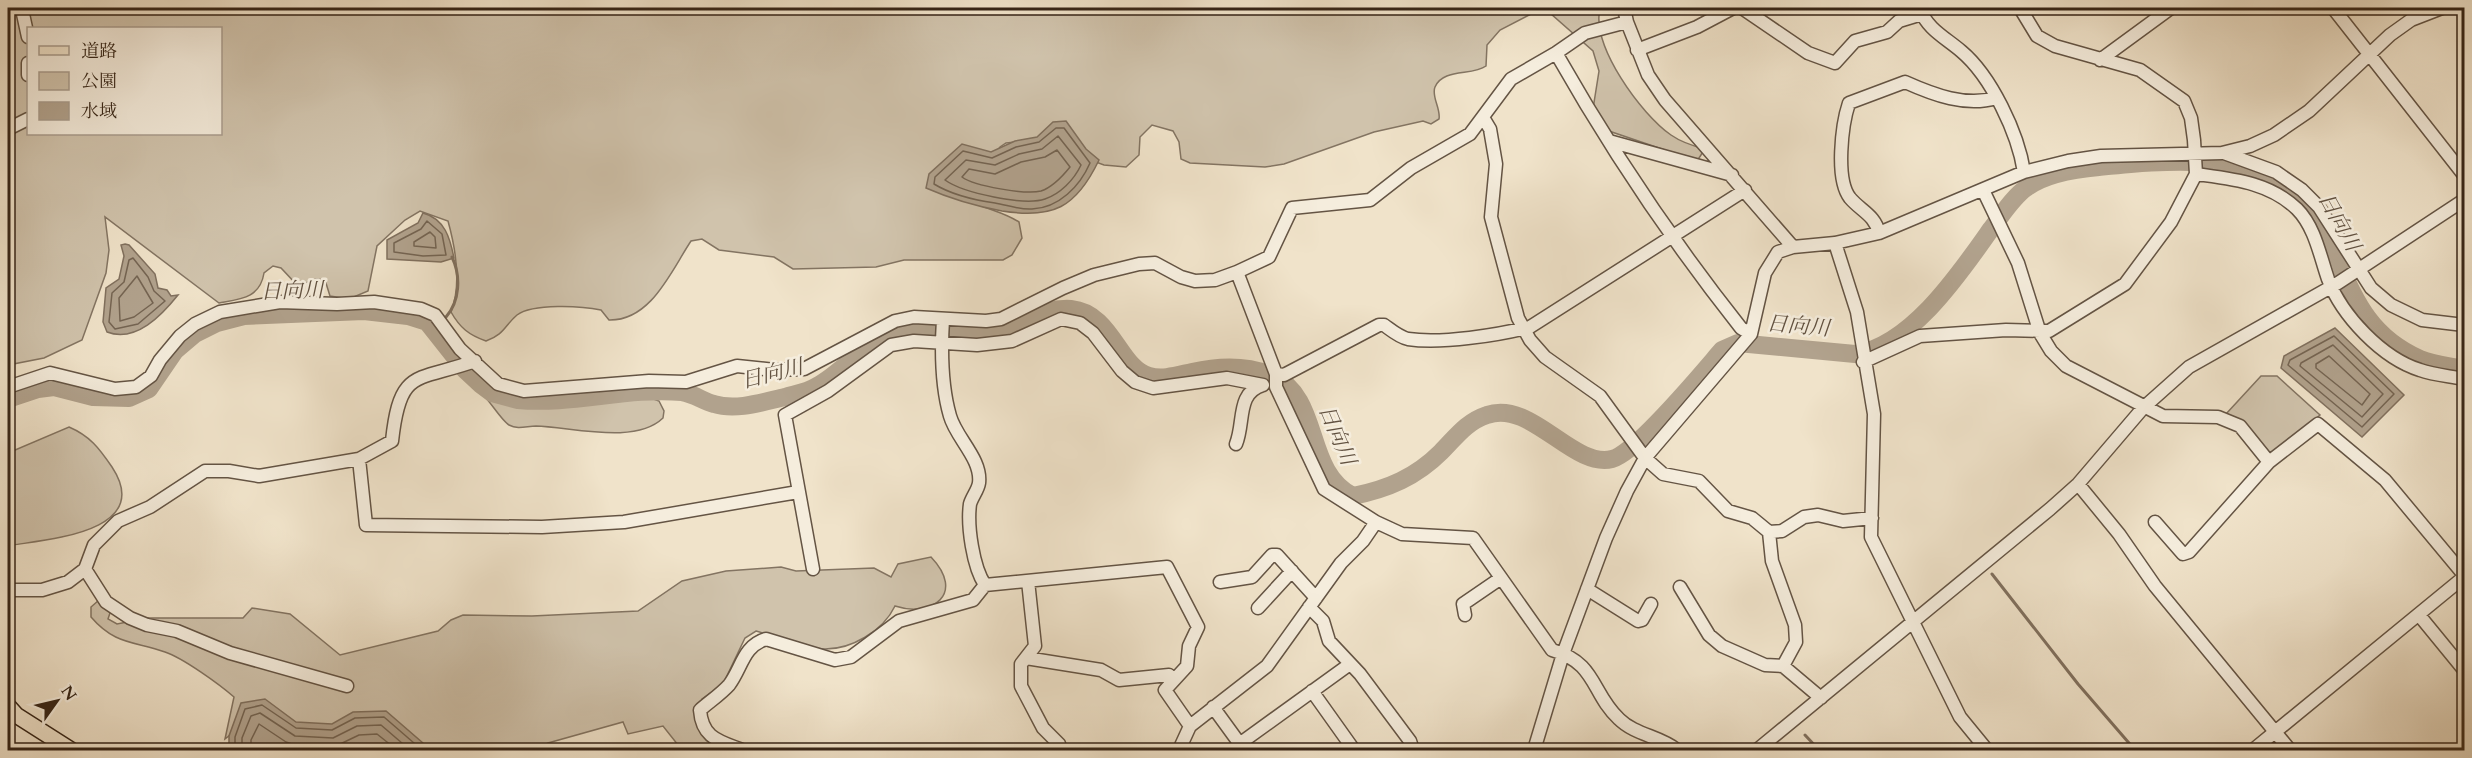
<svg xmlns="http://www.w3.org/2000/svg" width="2472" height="758" font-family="Cardo,'Noto Serif JP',serif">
	<rect width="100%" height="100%" fill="#f0e3ca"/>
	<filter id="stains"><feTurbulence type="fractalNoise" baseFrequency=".00333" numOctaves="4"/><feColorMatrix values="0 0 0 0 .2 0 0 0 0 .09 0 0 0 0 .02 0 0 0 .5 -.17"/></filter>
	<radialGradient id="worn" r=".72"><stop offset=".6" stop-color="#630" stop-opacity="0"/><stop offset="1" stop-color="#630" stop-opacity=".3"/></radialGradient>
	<path fill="#d0c3ac" stroke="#837462" stroke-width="1.5" fill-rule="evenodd" d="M8 8H1600C1591 46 1641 114 1671 135 1681 142 1693 146 1705 149L1697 161 1609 131 1593 109 1599 71 1593 51 1551 14 1533 13 1500 30 1487 45 1486 66C1472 76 1443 68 1435 87 1431 96 1441 109 1439 119L1431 124 1423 121 1374 132 1284 164 1265 167 1190 163 1181 159 1179 142 1173 131 1152 125 1140 137 1139 155 1126 167 1104 165 1036 140 1006 143 1000 147 966 198C985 210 1000 210 1019 222L1022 238 1012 255 1003 260H904L876 267 793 269 774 257 719 250 702 239 691 241C671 271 651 321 609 320L601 310C582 306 533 303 517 315 504 326 505 334 486 341 469 335 460 328 451 312 462 284 456 250 448 221L420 211 405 220 377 246 368 291 349 299 330 296 325 280 316 279 298 286 281 268 273 266 264 273C260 298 241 299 219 303L105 217 109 250 106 273 82 340 44 358 8 365ZM28 28H220V134H28Z
		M2261 376H2277L2320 415 2274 453 2267 454 2226 414Z
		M485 397 524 403 648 397 659 401 664 411 663 418C635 445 572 427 536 426 527 426 518 430 509 425 503 422 491 403 485 397Z
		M69 427C90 436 99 448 112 467 154 531 51 539 13 545L8 543V453Z
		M931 557C966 594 932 618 895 606 883 631 851 650 823 649 802 648 777 637 756 631L745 638 723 684 702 699 709 744 705 750H682L663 726 628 734 623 722 548 743 534 750H427L330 726 234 732 225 739 234 697C219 684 183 658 165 652 134 641 115 645 91 617V607L99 600 113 604 108 619 117 624 148 618H243L252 608 290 614 340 655 438 631 451 620 463 615 532 616 638 611 682 581 726 571 781 567 796 571 874 568 891 577 898 564Z"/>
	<path fill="#b1a28d" stroke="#80705e" stroke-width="1.5" d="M1066 121 1086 149 1099 160C1076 208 1053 219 1002 211 975 206 951 199 926 188L929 174 962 144 991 152 1015 141 1037 137 1053 122Z
		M423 213C445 219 450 238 454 258L441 262 387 259V240L418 223Z
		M125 244 129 245 155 274 158 288 167 290 171 296 178 295C162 315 136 343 107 332L103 322 106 288 119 279 124 256 121 245Z
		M2335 328 2404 395 2362 437 2281 368 2284 356Z
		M265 699 296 722 332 724 353 712 386 711 431 750H229V736L241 703Z"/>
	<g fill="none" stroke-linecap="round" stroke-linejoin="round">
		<path stroke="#746452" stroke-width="1.5" d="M1056 128H1064L1090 163C1080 186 1059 208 1032 209 1020 210 1007 205 995 203 974 200 952 195 934 184L935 177 963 151 992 158 1016 147 1039 142Z
			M1058 136 1081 165C1074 180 1060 194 1045 199 1024 206 963 193 945 180L966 160 995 165 1019 154 1042 149Z
			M1057 150 1070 167C1062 177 1053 187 1041 191 1026 195 974 186 962 177L969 169 995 174 1021 162 1045 157Z
			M427 221 442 234 446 255 423 256 394 252V243L421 229Z
			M430 232 435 237 436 248 414 246V242Z
			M133 258 148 277 154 291 165 301 138 324 115 329 109 322 112 293 124 282 129 260Z
			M137 276 153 303 134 317 120 321 119 298Z
			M2334 336 2394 394 2362 427 2288 365 2290 360Z
			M2333 345 2383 394 2362 417 2300 366 2301 363Z
			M2329 356 2370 394 2362 405 2316 368V364Z
			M235 750V737L245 709 262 705 296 728 332 730 355 718 384 717 422 750
			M242 750V738L251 716 260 713 295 736 333 738 357 726 381 725 410 750
			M251 750V740L259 724 286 742 295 745 334 747 359 735 377 734 397 750"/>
		<path stroke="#80705e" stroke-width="3" d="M446 317C460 301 461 276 452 257
			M1992 574 2078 684 2135 750
			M1805 735 1819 750"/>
		<path stroke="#b1a28d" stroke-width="18" d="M8 399 38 389 54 387 93 397 129 398 149 389 175 351 195 334 217 323 244 316 364 311 408 316 427 322 465 370 480 384 492 393 518 400C572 405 628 387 682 392 694 394 703 401 714 404 736 411 763 402 785 397 795 394 808 392 817 386 842 373 861 346 888 335 922 321 962 337 998 330 1023 325 1044 307 1071 309 1112 313 1119 368 1149 376 1163 380 1178 375 1192 372 1218 366 1248 365 1273 376 1322 399 1304 472 1353 496 1388 489 1416 477 1441 452 1456 437 1466 422 1487 415 1531 399 1573 469 1612 459 1637 452 1702 373 1722 350L1738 343 1855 354C1911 346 1960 273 1991 229 2002 215 2012 198 2026 188 2046 173 2076 169 2099 167 2160 161 2242 152 2293 191 2310 204 2320 222 2329 242 2353 293 2364 334 2420 359 2434 365 2450 366 2464 369"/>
		<g stroke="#645444" stroke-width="15">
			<path id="minor" d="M27 8 23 14 28 37
				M1624 8 1627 22
				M1742 8 1808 53 1835 63 1855 41 1887 32 1899 21 1922 14 1928 8
				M2020 8 2037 36 2055 46 2140 70 2184 101 2191 118 2194 140 2196 174
				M2333 8 2464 175
				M1920 9C1927 29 1946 38 1961 51 1991 76 2018 133 2024 172
				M1637 50 1697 27 1733 8
				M1556 53C1611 150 1672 241 1741 328L1751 334
				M2100 60 2171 8
				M28 63V75
				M1484 119 1490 129 1496 164 1491 217 1518 318 1530 340 1545 357 1600 396 1645 458 1663 474 1699 481 1728 511 1752 518 1769 532 1782 531 1804 517 1818 515 1843 521 1872 518
				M8 129 28 119
				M1609 141 1732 175
				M2224 153 2276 172 2302 190 2319 207 2371 288 2391 305 2422 320 2464 325
				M1983 190 2018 263 2040 333 2051 351 2066 366 2163 416 2218 417 2240 426 2269 462
				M1879 233C1875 215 1861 211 1850 198 1835 179 1842 124 1849 103L1905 82C1934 95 1966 107 1996 98
				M1835 243 1857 312 1874 414 1871 537 1960 717 1987 750
				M943 319C941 351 941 385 950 416 956 438 982 459 979 483 978 490 972 497 970 504 967 526 973 567 985 585L1167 567 1198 627 1189 646 1187 666 1165 690 1190 726
				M1863 362 1920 336 2006 330 2049 331 2125 284 2171 222 2196 174C2232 179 2269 182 2297 209 2315 227 2320 256 2328 279 2342 316 2382 358 2420 370 2434 375 2450 376 2464 379
				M1276 374 1284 375 1379 325H1384C1391 330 1399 337 1408 339 1442 344 1498 335 1530 327L1745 190
				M8 387 50 373 115 389 136 387 151 376 160 360 180 336 195 324 220 312 280 302 337 304 374 302 421 309 435 315 460 349 498 384 524 391 649 381 686 382 737 366 775 370 804 369 895 321 914 317 986 321 1001 319 1063 288 1094 275 1139 264 1155 263 1181 277 1195 281 1215 280 1237 272
				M1236 444C1245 422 1236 393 1263 385
				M359 459 366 525 542 527 624 522 798 492
				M2078 484 2119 534 2155 586 2290 750
				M2155 522 2183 554 2189 552 2269 462 2318 424 2385 480 2464 575
				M1769 532 1772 561 1795 625 1796 642 1783 666
				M85 569 106 602 130 618 147 625 177 631 230 653 347 686
				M813 569 785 415 828 391 891 345 914 341 977 345 1012 341 1061 319 1080 323 1093 333 1122 371 1135 382 1153 388 1227 378 1263 385
				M1028 581 1035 646 1021 664V686L1043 728 1059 744 1061 750
				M1220 582 1252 577 1272 555H1277L1316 598
				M1680 587 1709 635 1722 646 1765 665 1783 666 1821 698
				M1587 589 1638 621 1642 620 1651 604
				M8 590H42L68 582 85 569 94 545 118 521 150 507 205 471H229L259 476 359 459 392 441C400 367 416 382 475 361
				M1309 607 1323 621 1329 641 1360 674 1410 741 1413 750
				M1258 608 1292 571
				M1465 615 1463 604 1501 578
				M2419 615 2464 670
				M1026 658 1101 670 1119 680 1169 675 1170 684
				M1312 691 1354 750
				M1213 707 1237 740 1242 742 1350 664
				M742 750C719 741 702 738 700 710 709 702 721 694 729 685 742 668 743 646 766 639L835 660 851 657 899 621 973 600 985 585
				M1179 750 1190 726 1267 666 1341 563 1363 541 1376 522
				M1534 750 1563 654 1606 538 1627 491 1645 458 1751 334 1765 273 1778 252 1793 247 1835 243 1879 233 2024 172 2068 161 2101 156 2222 153 2250 146 2274 135 2309 111 2390 35 2411 20 2442 8
				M1677 750C1660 736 1635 735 1619 719 1591 693 1597 663 1552 650L1473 538 1402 534 1376 522 1324 489 1276 387V374L1237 272 1269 257 1292 208 1370 200 1411 168 1470 134 1511 79 1556 53 1585 33 1627 22 1648 75 1665 100 1793 247
				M1757 750 2050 509 2078 484 2143 408 2189 367 2338 283 2464 200
				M2253 750 2464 577"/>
		</g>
		<g stroke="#362517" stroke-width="18">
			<path id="major" d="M8 706 16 715 71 750"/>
		</g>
		<use href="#minor" stroke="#f5eddd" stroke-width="12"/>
		<use href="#major" stroke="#f0e3ca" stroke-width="15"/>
	</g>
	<g text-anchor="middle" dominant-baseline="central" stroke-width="5" stroke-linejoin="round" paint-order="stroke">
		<g font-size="21" font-style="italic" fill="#615140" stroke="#f5eddd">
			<text transform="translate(2339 222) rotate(61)">日向川</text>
			<text transform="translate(292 291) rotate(-2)">日向川</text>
			<text transform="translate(1798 326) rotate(5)">日向川</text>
			<text transform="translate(772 374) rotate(-14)">日向川</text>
			<text transform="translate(1337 435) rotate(67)">日向川</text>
		</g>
	</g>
	<rect width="2472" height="758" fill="none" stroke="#f0e3ca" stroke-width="30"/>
	<rect x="9" y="9" width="2454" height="740" fill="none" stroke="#362517" stroke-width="3"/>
	<rect x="15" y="15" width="2442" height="728" fill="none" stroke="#362517" stroke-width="1.5"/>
	<rect x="27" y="27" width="195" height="108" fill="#f5eddd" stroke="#a99d8e" stroke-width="1.5"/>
	<rect x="39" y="46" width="30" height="9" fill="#f0e3ca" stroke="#a99d8e" stroke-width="1.5"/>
	<text x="81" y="57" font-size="18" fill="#362517">道路</text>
	<rect x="39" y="72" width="30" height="18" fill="#d0c3ac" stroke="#a99d8e" stroke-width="1.5"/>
	<text x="81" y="87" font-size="18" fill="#362517">公園</text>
	<rect x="39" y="102" width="30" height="18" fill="#b1a28d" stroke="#a99d8e" stroke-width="1.5"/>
	<text x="81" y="117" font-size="18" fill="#362517">水域</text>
	<g transform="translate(57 701) rotate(56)" stroke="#f5eddd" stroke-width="4.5" paint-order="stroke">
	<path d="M0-4.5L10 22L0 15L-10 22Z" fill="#362517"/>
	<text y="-9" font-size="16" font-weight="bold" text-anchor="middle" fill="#362517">N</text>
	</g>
	<rect width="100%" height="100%" filter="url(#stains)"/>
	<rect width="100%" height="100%" fill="url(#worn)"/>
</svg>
